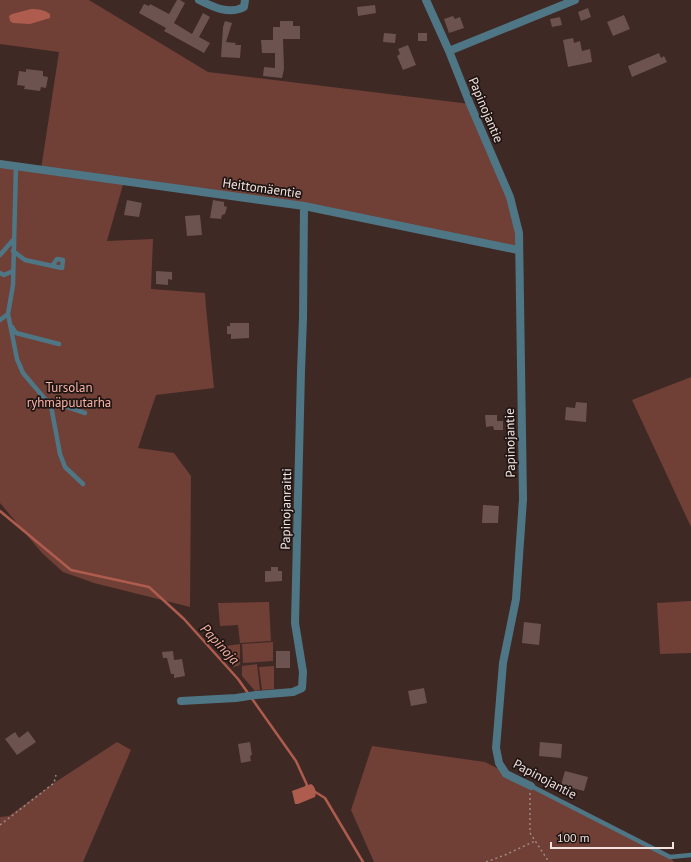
<svg xmlns="http://www.w3.org/2000/svg" width="691" height="862" font-family="'PT Sans',sans-serif">
	<rect width="100%" height="100%" fill="#3f2925"/>
	<path fill="#703f36" d="M0 0H89L208 72 470 104 510 197 518 250 304 206 124 181 107 241 153 239 151 289 205 293 206 307 214 388 156 395 138 448 174 453 191 476 190 607 94 583 63 572 42 553 0 503V165L41 169 59 52 0 44Z
		M691 377V527L632 400Z
		M691 601V653L660 654 657 603Z
		M269 602 271 641 240 643 238 625 220 626 218 603Z
		M273 642V661L243 663 242 644Z
		M240 644V664L238 666 233 667 219 647Z
		M257 664 260 690 255 691 242 676V666Z
		M274 666V689L262 690 259 667Z
		M117 742 131 750 83 862H0V817L9 816 54 783Z
		M372 746 485 762 670 857 674 862H374L351 810Z"/>
	<path fill="#ae5c4e" d="M31 9C38 9 45 10 50 14V18L30 24 13 23 10 21 9 16 12 14Z
		M311 784C315 786 317 793 315 797L298 804H295L292 791Z"/>
	<g fill="none" stroke-linecap="round" stroke-linejoin="round">
		<path stroke="#ae5c4e" stroke-width="2.5" d="M0 511 71 570 149 587 184 619 238 679 296 761 307 785 306 787
			M312 790 325 798 363 862"/>
	</g>
	<path fill="#6c534f" d="M177 0H180L185 3 174 23 192 34 203 13 210 17 199 37 210 43 204 53 164 31 166 28 139 13 144 4 149 6 150 4 169 14Z
		M375 5 376 13 358 16 357 7Z
		M588 8 591 17 581 21 578 12Z
		M624 15 630 29 613 36 607 22Z
		M453 16 455 19 460 17 464 28 449 33 444 19Z
		M560 17 562 25 552 27 550 19Z
		M225 21 232 23 226 42 236 43 235 45H241L240 58 221 57 223 27Z
		M280 21H293V26H300V39H283L284 69 282 78 263 76 264 67 275 68V53H262L261 40H273V27H280Z
		M384 33 396 34 395 43 383 42Z
		M418 33H427V41H418Z
		M573 38 574 43 580 41 582 51 590 49 592 62 568 67 563 40Z
		M408 45 416 65 403 70 397 56 400 54 398 49Z
		M659 53 661 58 664 56 667 62 632 77 628 66Z
		M26 69 43 71V76L48 77 46 88 41 87 40 91 24 89 25 86 17 85 19 71 26 72Z
		M127 200 142 203 139 217 124 215Z
		M213 200 224 202V206L227 207 225 214 222 215 221 219 210 218Z
		M200 215 202 235 187 236 185 216Z
		M156 271 172 272V280L168 279V285L156 284Z
		M230 323H249V338L231 339V334H227V326H230Z
		M576 402 587 403 586 422 565 420 566 407 575 408Z
		M485 415H497V421H503V430H494L493 426 486 427Z
		M483 505 499 506 498 523H482Z
		M271 567H278V571H282V581L265 582V571H271Z
		M524 622 541 624 539 645 522 643Z
		M173 651 174 660 182 659 185 676 174 678V674H171L167 658H163L162 652Z
		M276 651H290V668H276Z
		M424 688 427 703 411 706 408 691Z
		M28 731 36 742 17 755 5 739 15 732 19 738Z
		M250 742 252 755 250 756 251 761 241 763 238 744Z
		M540 742 562 744 561 758 539 756Z
		M565 771 588 777 584 791 561 785Z"/>
	<g fill="none" stroke-linecap="round" stroke-linejoin="round">
		<path stroke="#9d8b87" stroke-width="1.5" stroke-dasharray="2 3" stroke-linecap="butt" d="M530 793V833L549 862
			M0 825 54 783 56 775
			M486 862 505 855 535 841"/>
		<path stroke="#4f7685" stroke-width="4.5" d="M16 165 13 285 8 314 17 359 23 373 51 406 60 454 65 467 83 484
			M13 251 25 260 62 268 63 260 57 259 52 266
			M0 255 14 239
			M0 273 4 275 13 271
			M0 320 8 314
			M12 327 16 333 59 344
			M47 400 85 413
			M531 786 670 857 691 855"/>
		<path stroke="#4f7685" stroke-width="8" d="M199 0C213 7 229 15 244 7L245 0
			M426 0 449 51
			M0 164 304 206 518 250
			M181 701 236 698 256 695 293 692 302 688 303 672 295 623 301 371 303 319 304 206
			M531 786 506 774 499 763 496 748 503 663 516 599 523 499 519 233 510 197 470 104 449 51 575 0"/>
	</g>
	<g text-anchor="middle" dominant-baseline="central" stroke-width="3.5" stroke-linejoin="round" paint-order="stroke">
		<g font-size="13" fill="#f2e3e0" stroke="#1f1513">
			<text transform="translate(486 110) rotate(67)">Papinojantie</text>
			<text transform="translate(262 188) rotate(8)">Heittomäentie</text>
			<text transform="translate(510 443) rotate(-91)">Papinojantie</text>
			<text transform="translate(286 509) rotate(-89)">Papinojanraitti</text>
			<text transform="translate(545 779) rotate(28)">Papinojantie</text>
		</g>
		<g font-size="13" fill="#f9b3a7" stroke="#1f1513">
			<text x="69" y="387">Tursolan<tspan x="69" dy="15">ryhmäpuutarha</tspan></text>
		</g>
		<g font-size="14" font-style="italic" fill="#f1ac9f" stroke="#1f1513">
			<text transform="translate(220 644) rotate(47)">Papinoja</text>
		</g>
	</g>
	<path d="M551 842v6h122v-6" fill="none" stroke="#f2e3e0" stroke-width="2"/>
	<text x="557" y="842" font-size="12" fill="#f2e3e0" stroke="#1f1513" stroke-width="3" paint-order="stroke">100 m</text>
</svg>
